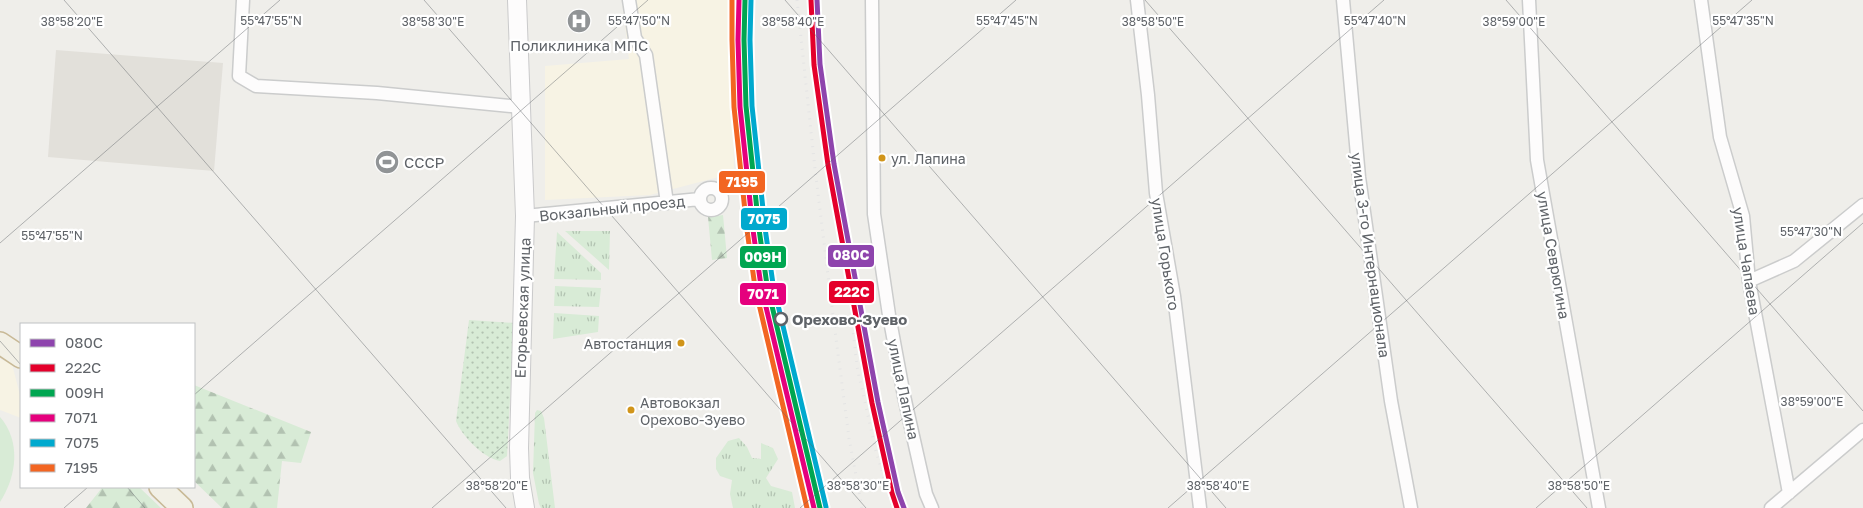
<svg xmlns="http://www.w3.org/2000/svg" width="1863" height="508" font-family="'Golos Text',sans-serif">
	<defs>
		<pattern id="grass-tufts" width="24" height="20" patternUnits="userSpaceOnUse" patternTransform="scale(1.25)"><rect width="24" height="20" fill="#d8ebd6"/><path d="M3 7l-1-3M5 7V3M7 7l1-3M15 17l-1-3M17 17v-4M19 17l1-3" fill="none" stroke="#b2c2b1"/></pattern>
		<pattern id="forest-firs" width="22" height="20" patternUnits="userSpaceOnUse" patternTransform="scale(1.25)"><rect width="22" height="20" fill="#d8ebd6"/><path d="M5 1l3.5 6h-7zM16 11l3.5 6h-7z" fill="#b2c2b1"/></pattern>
		<pattern id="park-dots" width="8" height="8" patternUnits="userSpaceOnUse" patternTransform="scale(1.25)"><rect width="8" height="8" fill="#d8ebd6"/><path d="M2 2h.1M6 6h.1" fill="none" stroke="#b2c2b1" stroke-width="1.8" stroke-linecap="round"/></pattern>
	</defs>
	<rect width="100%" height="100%" fill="#efeeea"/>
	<path fill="#f7f3e4" d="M622 0H731L734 173 650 195 545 200V66L629 59Z
		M0 359 12 364 21 399V418L0 410Z"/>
	<path fill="#e2e0da" d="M56 50 223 63 214 171 48 157Z"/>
	<path fill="url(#grass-tufts)" d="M565 231H610L609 270Z
		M557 232 601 273V280L554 279Z
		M555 286 601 288 599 307 554 306Z
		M554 313 599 316 598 332 553 339Z
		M537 410 541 411 544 418 555 508H541L539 504 533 473 535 413Z
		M739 438 747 447 752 458 761 459V443L773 448 778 459 766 478 771 486 792 492 795 508H733L730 494 732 480 720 476 716 469V458L728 441Z"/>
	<path fill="url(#forest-firs)" d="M723 215 727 258 712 260 708 217Z
		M194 385 311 432 301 463 282 461 277 508H222L194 481Z
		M101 487H139L161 508H86L101 489Z"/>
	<path fill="url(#park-dots)" d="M469 320 514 323 507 456 500 461C483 458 462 436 456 421Z"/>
	<path fill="#d8ebd6" d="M0 417C21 441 17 476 0 502Z"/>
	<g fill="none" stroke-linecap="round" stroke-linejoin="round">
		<g stroke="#cbcccc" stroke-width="15">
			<path id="minor" d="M243 0 239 76 256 86 377 93 520 107
				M629 0 635 38 646 55 667 203
				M872 0 874 214 889 315 904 396 926 494 932 508
				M1137 0 1148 95 1156 193 1174 296 1200 508
				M1343 0 1359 177 1391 401 1411 508
				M1529 0 1537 160 1599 508
				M1701 0 1720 137 1743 216 1749 281 1789 493
				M700 199a11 11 0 1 1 22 0a11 11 0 1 1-22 0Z
				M525 216 700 199
				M1749 281 1794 261 1863 205
				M1771 508 1863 430"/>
		</g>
		<g stroke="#cacacb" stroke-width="20">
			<path id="secondary" d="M517 0 525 216 519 448 520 478 525 508"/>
		</g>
		<g stroke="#c8b996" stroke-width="24">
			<path id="trunk" d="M0 343 21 357
				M160 487 182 508"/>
		</g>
		<use href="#minor" stroke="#fdfcfc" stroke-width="12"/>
		<use href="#secondary" stroke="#fdfcfc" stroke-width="18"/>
		<use href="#trunk" stroke="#f2f0e6" stroke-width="21"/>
		<path stroke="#e4e4e4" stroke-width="3" stroke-dasharray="1 6" stroke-linecap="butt" d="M797 0 815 169 831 300 849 438 862 508
			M837 180 857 367 876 451 893 508"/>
		<g stroke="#fff" stroke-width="9">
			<path id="rail-1" d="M817 0 820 64 834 164 878 402 898 492 904 508"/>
		</g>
		<g stroke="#fff" stroke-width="9">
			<path id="rail-2" d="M811 0 814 65 828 165 872 403 892 493 897 508"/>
		</g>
		<g stroke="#fff" stroke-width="9">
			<path id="rail-3" d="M745 0 744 40 746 106 759 229 767 285 820 508"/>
		</g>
		<g stroke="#fff" stroke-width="9">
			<path id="rail-4" d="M739 0 738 40 740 107 753 230 761 286 814 508"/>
		</g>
		<g stroke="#fff" stroke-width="9">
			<path id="rail-5" d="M751 0 750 40 752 106 765 228 773 284 826 507"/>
		</g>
		<g stroke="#fff" stroke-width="9">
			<path id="rail-6" d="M732 0V40L734 107 747 230 755 287 807 508"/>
		</g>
		<use href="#rail-1" stroke="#8e44ad" stroke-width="5"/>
		<use href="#rail-2" stroke="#e4002b" stroke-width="5"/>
		<use href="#rail-3" stroke="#00a651" stroke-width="5"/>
		<use href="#rail-4" stroke="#e5007d" stroke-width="5"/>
		<use href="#rail-5" stroke="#00a9ce" stroke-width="5"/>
		<use href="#rail-6" stroke="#f26522" stroke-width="5"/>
	</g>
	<path fill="none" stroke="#5f6368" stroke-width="1" stroke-opacity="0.45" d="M64 0 506 508M424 0 866 508M785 0 1226 508M1145 0 1587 508M1506 0 1863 411M0 243 280 0M0 341 21 365M194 395 648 0M127 487 145 508M64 508 88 487M432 508 1016 0M800 508 1384 0M1168 508 1752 0M1536 508 1863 223"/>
	<defs>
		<g id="hospital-disc" transform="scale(1.25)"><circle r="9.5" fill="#919496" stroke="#fff"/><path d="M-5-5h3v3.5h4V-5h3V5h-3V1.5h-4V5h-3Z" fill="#fff"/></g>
		<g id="stadium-disc" transform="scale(1.25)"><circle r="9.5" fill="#919496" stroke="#fff"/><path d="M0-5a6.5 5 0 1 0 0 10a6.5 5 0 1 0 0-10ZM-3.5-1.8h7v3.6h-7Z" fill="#fff"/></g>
	</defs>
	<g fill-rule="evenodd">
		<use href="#hospital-disc" x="579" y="21"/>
		<use href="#stadium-disc" x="387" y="162"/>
	</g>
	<g fill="#d1951a" stroke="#fff" stroke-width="2">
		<circle cx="882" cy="158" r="4.5"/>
		<circle cx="681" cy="343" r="4.5"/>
		<circle cx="631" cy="410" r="4.5"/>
	</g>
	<circle fill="#fff" stroke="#5f6368" stroke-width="2.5" cx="781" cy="319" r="6"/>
	<g text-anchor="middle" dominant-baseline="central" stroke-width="4.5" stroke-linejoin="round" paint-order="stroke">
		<g font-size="14" fill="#5f6368" stroke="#fff" text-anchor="start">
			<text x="891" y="158">ул. Лапина</text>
			<text x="672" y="343" text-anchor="end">Автостанция</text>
			<text x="640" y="402">Автовокзал<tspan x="640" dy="17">Орехово-Зуево</tspan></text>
		</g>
		<g font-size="15" fill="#5f6368" stroke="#fff">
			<text x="579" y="45">Поликлиника МПС</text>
			<text x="404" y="162" text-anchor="start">СССР</text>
		</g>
		<g font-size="15" fill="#5f6368" stroke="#fff">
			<text transform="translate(612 208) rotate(-6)">Вокзальный проезд</text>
			<text transform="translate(1166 254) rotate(81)">улица Горького</text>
			<text transform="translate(1371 255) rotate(82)">улица 3-го Интернационала</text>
			<text transform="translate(1554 255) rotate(80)">улица Севрюгина</text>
			<text transform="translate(1747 261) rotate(81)">улица Чапаева</text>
			<text transform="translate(522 308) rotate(-88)">Егорьевская улица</text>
			<text transform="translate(904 389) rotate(78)">улица Лапина</text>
		</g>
		<g font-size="15" font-weight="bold" fill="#5f6368" stroke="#fff" text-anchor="start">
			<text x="792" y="319">Орехово-Зуево</text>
		</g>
	</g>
	<g font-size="12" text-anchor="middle" fill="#5f6368" stroke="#fff" stroke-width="4.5" stroke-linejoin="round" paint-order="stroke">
		<text x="271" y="25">55°47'55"N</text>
		<text x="639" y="25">55°47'50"N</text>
		<text x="1007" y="25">55°47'45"N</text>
		<text x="1375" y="25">55°47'40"N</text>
		<text x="1743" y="25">55°47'35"N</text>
		<text x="72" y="26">38°58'20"E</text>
		<text x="433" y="26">38°58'30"E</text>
		<text x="793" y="26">38°58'40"E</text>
		<text x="1153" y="26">38°58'50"E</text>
		<text x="1514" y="26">38°59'00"E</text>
		<text x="1811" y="236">55°47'30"N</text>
		<text x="52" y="240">55°47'55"N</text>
		<text x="1812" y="406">38°59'00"E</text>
		<text x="497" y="490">38°58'20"E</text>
		<text x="858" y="490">38°58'30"E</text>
		<text x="1218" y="490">38°58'40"E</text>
		<text x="1579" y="490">38°58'50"E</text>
	</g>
	<g stroke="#fff" stroke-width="2">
		<rect x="718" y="170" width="48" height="24" rx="5" fill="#f26522"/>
		<rect x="740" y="207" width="48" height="24" rx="5" fill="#00a9ce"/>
		<rect x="827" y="244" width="48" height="24" rx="5" fill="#8e44ad"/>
		<rect x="739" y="245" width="48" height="24" rx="5" fill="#00a651"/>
		<rect x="828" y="280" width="47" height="24" rx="5" fill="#e4002b"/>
		<rect x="739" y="282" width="48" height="24" rx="5" fill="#e5007d"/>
	</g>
	<g font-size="14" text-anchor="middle" font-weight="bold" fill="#fff">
		<text x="742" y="187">7195</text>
		<text x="764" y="224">7075</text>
		<text x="851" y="260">080С</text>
		<text x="763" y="262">009Н</text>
		<text x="852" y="297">222С</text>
		<text x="763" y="299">7071</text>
	</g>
	<rect x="20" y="323" width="175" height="165" fill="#ffffff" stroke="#bfc1c3"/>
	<rect x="30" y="339" width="25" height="8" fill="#8e44ad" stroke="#bfc1c3"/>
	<text x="65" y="348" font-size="15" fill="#5f6368">080С</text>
	<rect x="30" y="364" width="25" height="8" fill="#e4002b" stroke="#bfc1c3"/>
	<text x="65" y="373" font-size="15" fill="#5f6368">222С</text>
	<rect x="30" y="389" width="25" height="8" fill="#00a651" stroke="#bfc1c3"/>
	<text x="65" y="398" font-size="15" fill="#5f6368">009Н</text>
	<rect x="30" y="414" width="25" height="8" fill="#e5007d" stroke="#bfc1c3"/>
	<text x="65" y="423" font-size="15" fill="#5f6368">7071</text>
	<rect x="30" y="439" width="25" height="8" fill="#00a9ce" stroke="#bfc1c3"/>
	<text x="65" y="448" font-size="15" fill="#5f6368">7075</text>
	<rect x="30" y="464" width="25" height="8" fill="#f26522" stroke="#bfc1c3"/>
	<text x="65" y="473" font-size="15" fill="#5f6368">7195</text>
</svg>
